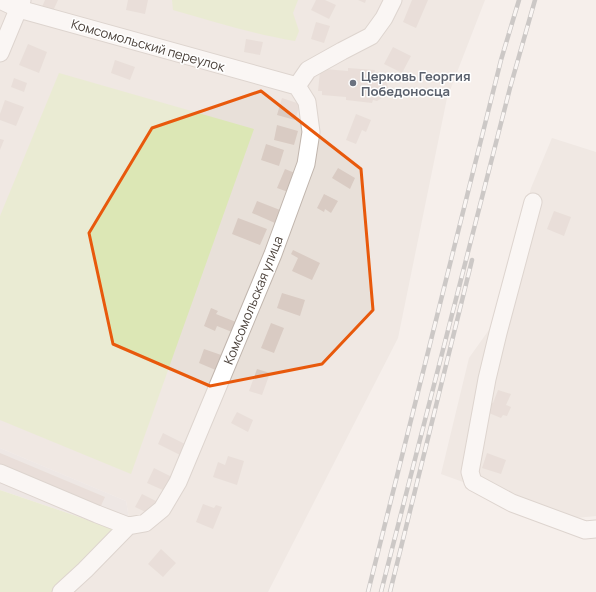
<svg xmlns="http://www.w3.org/2000/svg" width="596" height="592" font-family="Manrope,sans-serif">
	<rect width="100%" height="100%" fill="#f5efeb"/>
	<path fill="#e8e0d9" d="M0 0H485L447 98 398 338 268 592H71L132 535 126 501 0 448Z
		M552 138 596 152V516L565 519 441 474 469 358 496 320 531 188Z"/>
	<path fill="#e4dedc" d="M0 448 126 501 132 535 0 490Z"/>
	<path fill="#dce7b5" d="M172 0H298L293 13 299 31 295 41C254 34 214 22 173 10Z
		M59 73 254 129 131 474 0 420V216Z
		M0 490 132 535 71 592H0Z"/>
	<path fill="#d9cbc3" d="M45 0H58L53 11 42 7Z
		M128 0H148L145 14 126 10Z
		M316 0H325L336 5 329 19 311 10Z
		M358 0H366L365 3Z
		M412 0H428L416 28 403 22Z
		M316 22 330 26 324 43 311 39Z
		M246 39 263 42 260 55 244 52Z
		M28 44 47 52 39 73 19 65Z
		M393 47 411 56 402 73 384 64Z
		M115 60 135 67 130 80 111 73Z
		M348 68 375 70V72L379 73 386 78 388 88 385 96 377 101 373 100 372 103 346 100V97L322 95V91H318L320 72H323L324 69 348 71Z
		M14 78 27 83 24 92 11 87Z
		M282 98 300 104 295 120 277 115Z
		M5 100 24 107 16 126 0 120V114Z
		M356 114 371 120 366 132 362 130 356 144 346 140Z
		M277 125 298 131 294 145 274 140Z
		M0 139 4 140 0 150Z
		M266 144 284 150 279 166 261 160Z
		M338 168 355 178 350 189 332 178Z
		M285 169 295 173 288 192 277 188Z
		M324 194 338 201 331 213 325 209 324 212 317 208Z
		M257 201 280 210 275 223 252 213Z
		M554 211 571 217 564 236 547 229Z
		M238 218 267 229 260 245 232 234Z
		M293 250 320 263 312 280 292 271 298 258 291 254Z
		M282 293 305 300 300 316 277 308Z
		M211 308 218 311 216 314 236 322 232 332 217 326 215 331 204 326Z
		M271 323 284 328 274 353 261 348Z
		M204 349 224 356 218 371 199 363Z
		M257 369 270 373 262 395 249 391Z
		M498 390 511 394 506 405 511 407 507 416 503 415 501 418 489 413 490 411 484 409 488 401 493 403Z
		M237 412 253 420 248 432 231 423Z
		M163 433 187 445 182 456 158 444Z
		M0 453 105 497 100 508 0 467Z
		M487 453 506 460 501 474 482 468Z
		M228 456 244 461 237 485 213 477 218 462 225 465Z
		M154 468 172 477 165 491 147 483Z
		M142 494 158 502 152 515 135 507Z
		M203 504 214 508 216 505 222 507 213 529 196 522Z
		M161 549 176 563 163 577 148 564Z"/>
	<g fill="none" stroke-linecap="round" stroke-linejoin="round">
		<g stroke="#c0b5ad" stroke-width="19">
			<path id="minor" d="M0 0 19 9 297 86
				M0 53 22 0
				M297 86 308 70 342 51 371 36 384 18 393 0
				M533 202 498 333 487 379 470 472 473 482 512 503 585 530 596 529
				M0 473 97 514 128 526
				M61 592 85 570 128 526 145 523 162 509 178 482 273 254 306 164 311 132 307 102 297 86"/>
		</g>
		<use href="#minor" stroke="#fff" stroke-width="17"/>
		<g stroke="#999" stroke-width="4.5">
			<path id="rail" d="M368 592 501 60 519 0
				M381 592 510 88 535 0
				M390 592 472 260"/>
		</g>
		<use href="#rail" stroke="#fff" stroke-width="3" stroke-dasharray="9" stroke-linecap="butt"/>
	</g>
	<path d="M0 0H596V592H0ZM261 91 361 169 373 310 322 364 210 386 113 344 89 233 152 128Z" fill="#f5efeb" fill-opacity=".55" fill-rule="evenodd"/>
	<path fill="none" stroke="#e8590c" stroke-width="3" stroke-linejoin="round" d="M261 91 361 169 373 310 322 364 210 386 113 344 89 233 152 128Z"/>
	<circle fill="#6b7280" stroke="#fff" stroke-width="1.5" cx="353" cy="83" r="4"/>
	<g text-anchor="middle" dominant-baseline="central" stroke-width="3" stroke-linejoin="round" paint-order="stroke">
		<g font-size="13" fill="#493f38" stroke="#fff">
			<text transform="translate(148 45) rotate(16)">Комсомольский переулок</text>
			<text transform="translate(253 300) rotate(-68)">Комсомольская улица</text>
		</g>
		<g font-size="13" font-weight="bold" fill="#5b616d" stroke="#fff" text-anchor="start">
			<text x="361" y="76">Церковь Георгия<tspan x="361" dy="15">Победоносца</tspan></text>
		</g>
	</g>
</svg>
